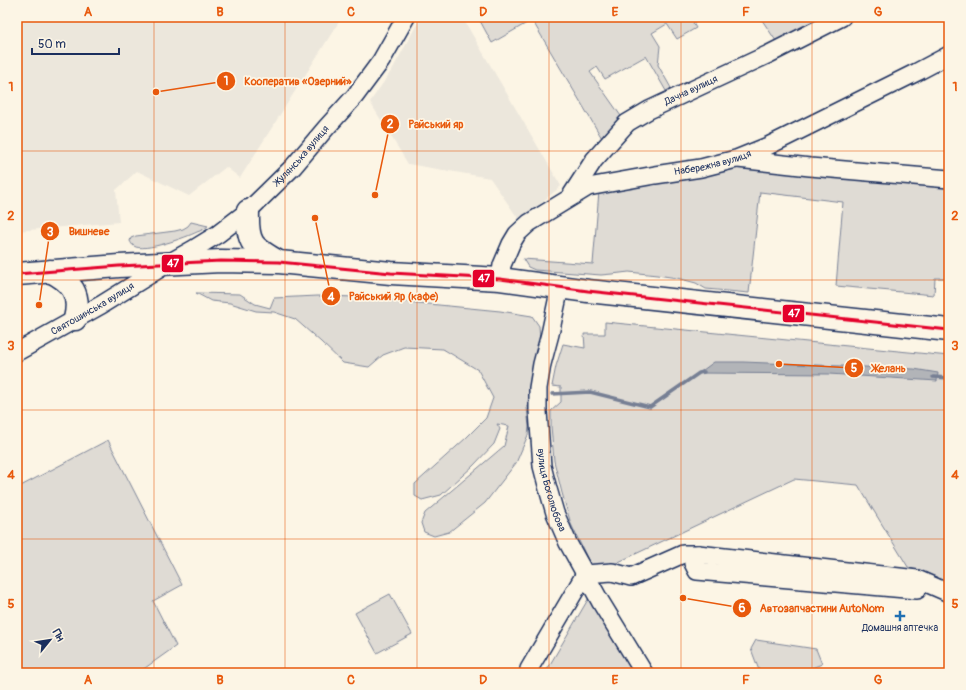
<svg xmlns="http://www.w3.org/2000/svg" width="966" height="690" font-family="Pangolin,sans-serif">
	<rect width="100%" height="100%" fill="#fcf5e5"/>
	<filter id="ink" filterUnits="userSpaceOnUse"><feTurbulence type="fractalNoise" baseFrequency=".025" numOctaves="2"/><feDisplacementMap in="SourceGraphic" scale="8" xChannelSelector="R" yChannelSelector="G"/><feConvolveMatrix kernelMatrix="1 2 1 2 8 2 1 2 1" color-interpolation-filters="sRGB"/></filter>
	<g filter="url(#ink)">
		<path fill="#ece7dc" d="M17 17H342L240 178 226 167 189 196 137 171 116 190 119 222 17 231Z
			M421 17H462L561 186 520 221 490 178 408 164 370 102 392 70Z"/>
		<path fill="#dfdbd4" stroke="#7d8599" d="M478 17H552L555 20 559 17H702L693 23 696 28 677 39 667 24 652 33 660 46 658 65 671 88 666 91 646 56 605 79 597 67 590 72 623 119 603 140 532 20 492 43Z
			M760 17H815L819 23 776 41Z
			M738 166 949 185V278H935L934 295 836 286 843 202 760 192 749 293 706 289 696 283 677 278 657 275 629 272 612 274 601 275 535 270 528 267 523 259 593 264 599 191Z
			M191 222 208 226C205 228 201 231 197 232 187 237 143 253 134 246 132 245 131 243 130 241L131 238 136 236 175 231 183 229 188 226Z
			M196 293 240 294 255 304 270 308 274 298 318 296 357 297 500 311 532 316 539 326 540 339 531 376 529 395 527 408 529 427 528 435 516 463 485 503 449 532 434 536 424 532 421 523 425 513 504 446 509 426 497 424 500 429 494 444 473 466 441 495 422 500 415 496V484L466 438 486 418 493 398 478 370 443 349 404 347 383 355 369 367 343 363 321 342 295 319 274 312 256 311 230 303 211 301Z
			M605 322 949 356V582L908 567 858 485 794 479 608 567 597 568 590 564 571 524 562 493 554 461 551 426V411L561 402V387L552 386 556 366 563 344 585 348 584 334H605Z
			M108 440 182 585 153 601 176 646 138 673H17V488Z
			M390 594 412 634 377 653 355 613Z
			M590 596 634 673H545Z
			M756 640 816 649 822 664 799 673H760L751 649Z"/>
		<path fill="#b2b4b8" stroke="#767f94" d="M714 362H743L914 369 938 373 937 381 829 374 699 373Z"/>
		<g fill="none" stroke-linecap="round" stroke-linejoin="round">
			<path stroke="#767f94" stroke-width="3.5" d="M933 377 949 378
				M552 394 590 392 650 407 699 373 704 372"/>
			<g stroke="#1b2f5e" stroke-width="20">
				<g id="minor">
					<path d="M738 159 810 167 949 179"/>
					<path id="s1" d="M572 194 594 160 627 123 649 110 769 54 842 17"/>
					<path id="s2" d="M500 279 502 265 511 244 517 234 529 223 588 187 655 175 701 168 736 159 768 146 917 72 949 55"/>
					<path id="s3" d="M560 287 550 334 542 364 538 388V411L542 466 548 489 555 513 568 543 600 601 644 673"/>
					<path id="s4" d="M17 352 101 305 167 264 192 250 218 234 248 211 293 167 326 128 355 96 381 61 406 17"/>
					<path d="M698 554 693 563 697 571 917 590"/>
					<path d="M585 574 612 572 631 577 683 554H698L917 579 949 593"/>
					<path d="M531 673 529 669 585 574"/>
				</g>
			</g>
			<g stroke="#1b2f5e" stroke-width="25">
				<path id="major" d="M248 211C247 244 252 247 279 262
					M50 271C72 282 81 294 75 319
					M17 274 119 266 221 261 279 262 391 273 500 279 588 291 949 330"/>
			</g>
			<use href="#minor" stroke="#fcf5e5" stroke-width="17"/>
			<use href="#major" stroke="#fcf5e5" stroke-width="22"/>
			<g stroke="#fcf5e5" stroke-width="6">
				<path id="bus-1" d="M17 274 119 266 221 261 279 262 391 273 500 279 588 291 949 330"/>
			</g>
			<use href="#bus-1" stroke="#e4002b" stroke-width="3"/>
		</g>
	</g>
	<path fill="none" stroke="#e8590c" stroke-width="1" stroke-opacity="0.55" d="M154 17V673M285 17V673M417 17V673M549 17V673M681 17V673M812 17V673M17 151H949M17 280H949M17 410H949M17 539H949"/>
	<path fill="#1f6fb2" stroke="#fcf5e5" stroke-width="1.5" d="M898 610h4v4h4v4h-4v4h-4v-4h-4v-4h4z"/>
	<g text-anchor="middle" dominant-baseline="central" stroke-width="3.5" stroke-linejoin="round" paint-order="stroke">
		<g font-size="10" fill="#1b2f5e" stroke="#fcf5e5">
			<text stroke="none"><textPath href="#s1" startOffset="162">Дачна вулиця</textPath></text>
			<text stroke="none"><textPath href="#s4" startOffset="348">Жулянська вулиця</textPath></text>
			<text stroke="none"><textPath href="#s2" startOffset="261">Набережна вулиця</textPath></text>
			<text stroke="none"><textPath href="#s4" startOffset="87">Святошинська вулиця</textPath></text>
			<text stroke="none"><textPath href="#s3" startOffset="207">вулиця Боголюбова</textPath></text>
		</g>
		<g font-size="10" fill="#1b2f5e" stroke="#fcf5e5">
			<text x="900" y="628">Домашня аптечка</text>
		</g>
	</g>
	<path fill="none" stroke="#e8590c" stroke-width="1.5" d="M156 92L226 81M375 195L390 124M39 305L50 231M315 218L331 296M779 364L854 368M683 598L742 608"/>
	<g fill="#e8590c" stroke="#fcf5e5" stroke-width="1.5">
		<circle cx="156" cy="92" r="4"/>
		<circle cx="375" cy="195" r="4"/>
		<circle cx="39" cy="305" r="4"/>
		<circle cx="315" cy="218" r="4"/>
		<circle cx="779" cy="364" r="4"/>
		<circle cx="683" cy="598" r="4"/>
		<circle cx="226" cy="81" r="10"/>
		<circle cx="390" cy="124" r="10"/>
		<circle cx="50" cy="231" r="10"/>
		<circle cx="331" cy="296" r="10"/>
		<circle cx="854" cy="368" r="10"/>
		<circle cx="742" cy="608" r="10"/>
	</g>
	<g font-size="12" text-anchor="middle" font-weight="bold" fill="#fff">
		<text x="226" y="85">1</text>
		<text x="390" y="128">2</text>
		<text x="50" y="236">3</text>
		<text x="331" y="301">4</text>
		<text x="854" y="372">5</text>
		<text x="742" y="612">6</text>
	</g>
	<g font-size="11" text-anchor="middle" font-weight="bold" fill="#e8590c" stroke="#fcf5e5" stroke-width="3.5" stroke-linejoin="round" paint-order="stroke">
		<text x="298" y="85">Кооператив «Озерний»</text>
		<text x="436" y="128">Райський яр</text>
		<text x="89" y="235">Вишневе</text>
		<text x="394" y="300">Райський Яр (кафе)</text>
		<text x="889" y="372">Желань</text>
		<text x="822" y="612">Автозапчастини AutoNom</text>
	</g>
	<g stroke="#fcf5e5" stroke-width="1.5">
		<rect x="161" y="254" width="23" height="19" rx="4" fill="#e4002b"/>
		<rect x="472" y="269" width="23" height="19" rx="4" fill="#e4002b"/>
		<rect x="782" y="304" width="23" height="19" rx="4" fill="#e4002b"/>
	</g>
	<g font-size="11" text-anchor="middle" font-weight="bold" fill="#fff">
		<text x="173" y="267">47</text>
		<text x="484" y="282">47</text>
		<text x="794" y="317">47</text>
	</g>
	<rect width="966" height="690" fill="none" stroke="#fcf5e5" stroke-width="44"/>
	<g transform="translate(50 640) rotate(60)" stroke="#fcf5e5" stroke-width="3" paint-order="stroke">
	<path d="M0-3L7 15L0 10L-7 15Z" fill="#1b2f5e"/>
	<text y="-6" font-size="11" font-weight="bold" text-anchor="middle" fill="#1b2f5e">Пн</text>
	</g>
	<path d="M32 48v6h87v-6" fill="none" stroke="#1b2f5e" stroke-width="2"/>
	<text x="38" y="48" font-size="12" fill="#1b2f5e" stroke="#fcf5e5" stroke-width="3" paint-order="stroke">50 m</text>
	<rect x="22" y="22" width="922" height="646" fill="none" stroke="#e8590c" stroke-width="1.5"/>
	<g font-size="13" text-anchor="middle" font-weight="bold" fill="#e8590c">
		<text x="88" y="16">A</text>
		<text x="220" y="16">B</text>
		<text x="351" y="16">C</text>
		<text x="483" y="16">D</text>
		<text x="615" y="16">E</text>
		<text x="746" y="16">F</text>
		<text x="878" y="16">G</text>
		<text x="11" y="91">1</text>
		<text x="955" y="91">1</text>
		<text x="11" y="220">2</text>
		<text x="955" y="220">2</text>
		<text x="11" y="350">3</text>
		<text x="955" y="350">3</text>
		<text x="11" y="479">4</text>
		<text x="955" y="479">4</text>
		<text x="11" y="608">5</text>
		<text x="955" y="608">5</text>
		<text x="88" y="684">A</text>
		<text x="220" y="684">B</text>
		<text x="351" y="684">C</text>
		<text x="483" y="684">D</text>
		<text x="615" y="684">E</text>
		<text x="746" y="684">F</text>
		<text x="878" y="684">G</text>
	</g>
</svg>
